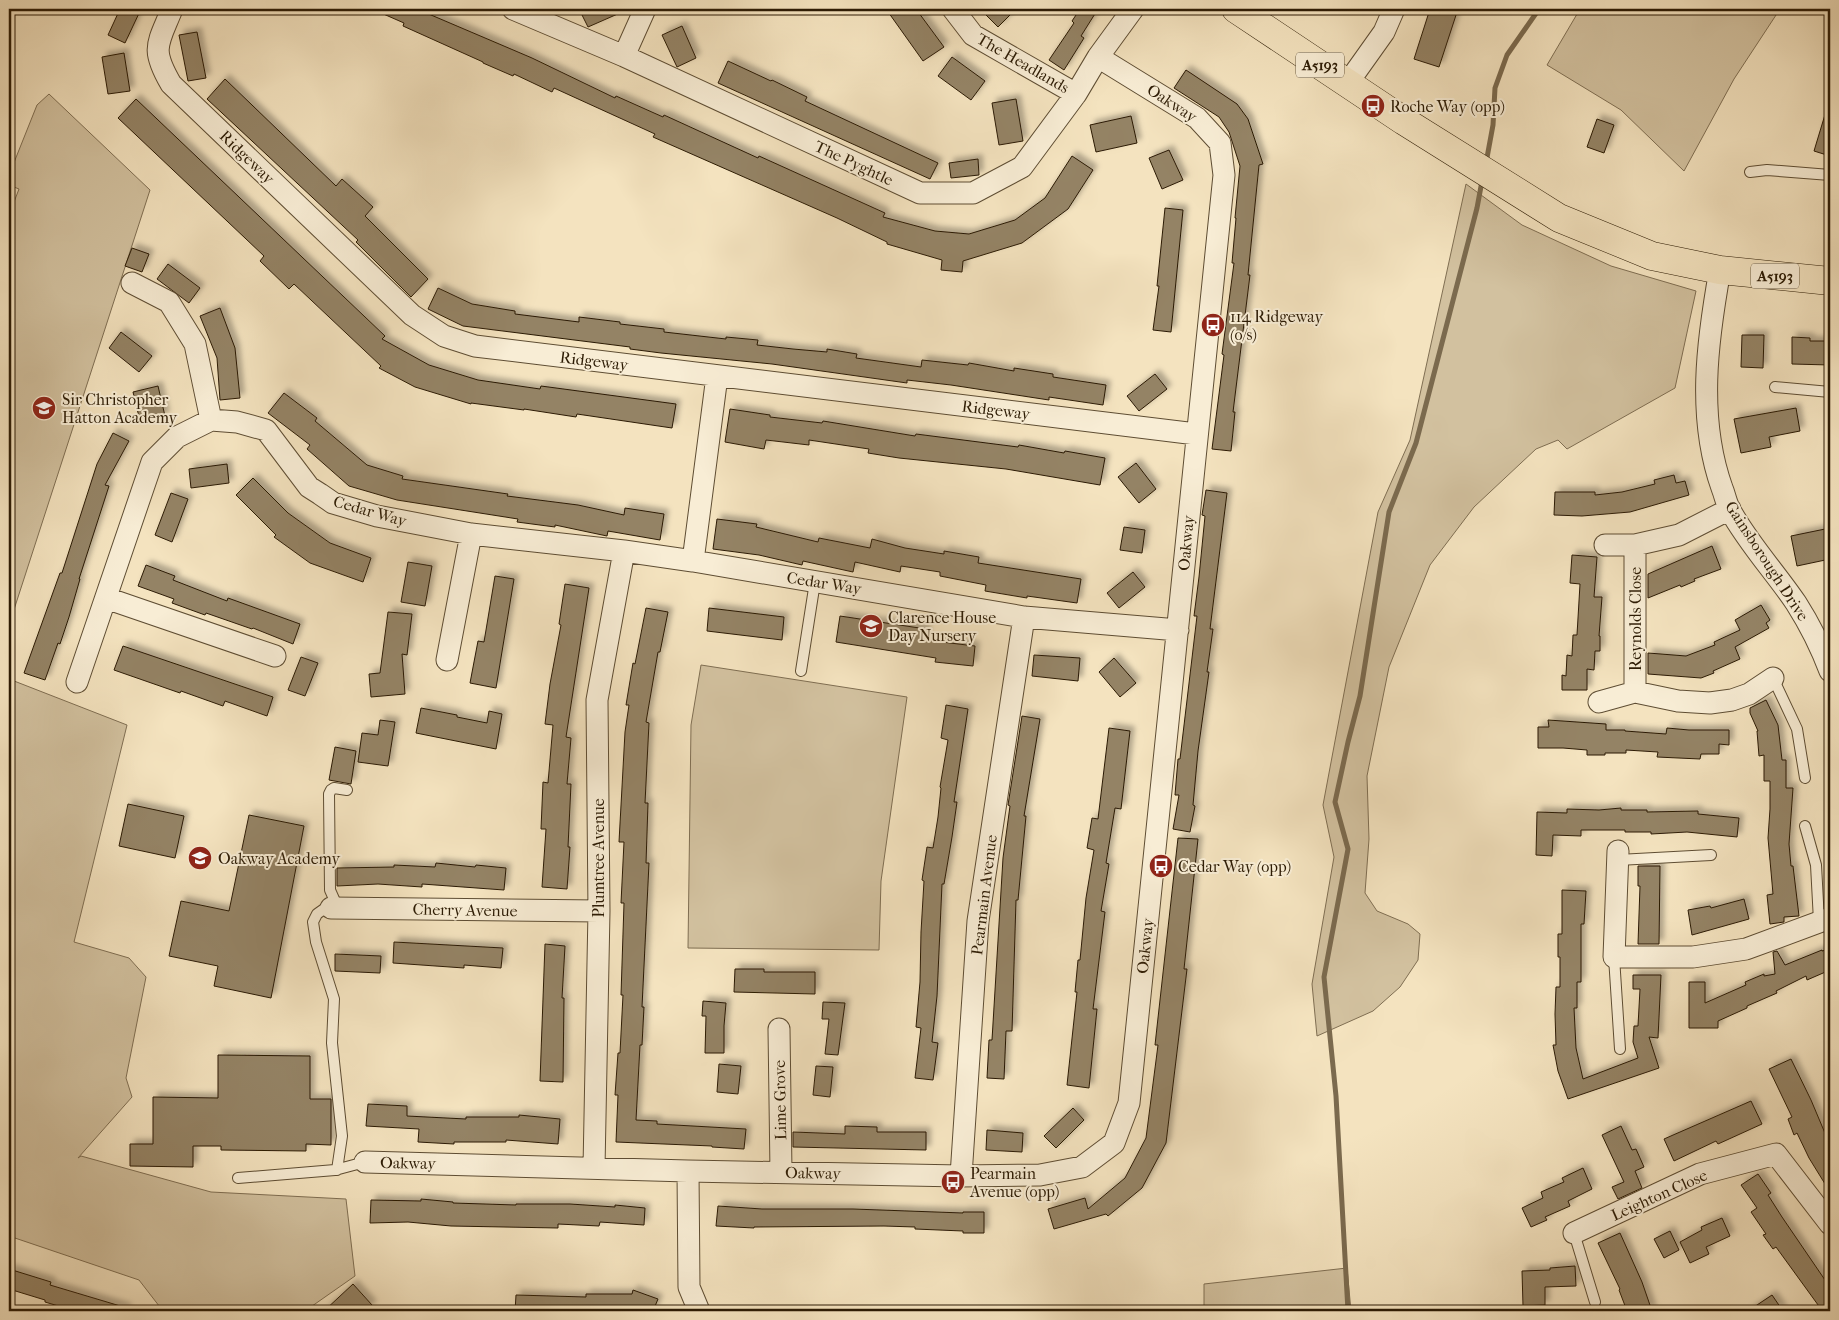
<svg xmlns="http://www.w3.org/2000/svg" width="1839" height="1320" font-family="'IM FELL French Canon',serif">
	<defs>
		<filter id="shadow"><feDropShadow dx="4.5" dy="-4.5" stdDeviation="2.5" flood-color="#0004"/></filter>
	</defs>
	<rect width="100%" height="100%" fill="#f4e3bf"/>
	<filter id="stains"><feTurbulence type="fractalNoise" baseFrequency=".004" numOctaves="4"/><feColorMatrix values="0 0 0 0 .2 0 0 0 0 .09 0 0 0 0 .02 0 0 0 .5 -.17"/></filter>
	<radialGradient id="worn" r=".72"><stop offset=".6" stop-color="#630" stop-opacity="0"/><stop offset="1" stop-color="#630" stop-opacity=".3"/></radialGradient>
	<path fill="#d2c19f" stroke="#7f6e52" d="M1580 9H1780L1734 79 1684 171 1621 110 1547 65Z
		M49 94 150 190 9 625V215L19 189 9 185V175L37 105Z
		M1466 184 1522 225 1611 266 1696 291 1675 388 1567 449 1558 440 1536 449 1474 507 1430 565 1389 667 1367 776 1369 839 1365 893 1377 911 1408 924 1420 934 1418 960 1400 987 1373 1011 1317 1036 1312 984 1334 857 1323 805 1378 512 1410 440Z
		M701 665 907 697 881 881 879 950 688 948 691 725Z
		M9 679 127 725 74 942 129 958 146 977 126 1078 132 1097 78 1158 81 1156 211 1192 346 1199 355 1276 305 1311H163L139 1280 9 1236Z
		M1347 1268 1351 1311H1204V1284Z"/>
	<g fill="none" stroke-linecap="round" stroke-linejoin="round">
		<path stroke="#7b6a4e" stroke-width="5" d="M1486 163 1493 125 1495 88 1507 55 1539 9
			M1348 1311 1336 1096 1324 977 1348 849 1335 802 1348 742 1360 696 1389 512 1416 443 1477 208 1482 181"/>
	</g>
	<path fill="#948365" stroke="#2c1b04" filter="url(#shadow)" d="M120 9H141L125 43 108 35Z
		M372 9H417L532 58 615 98 616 96 663 117 664 115 758 158 759 156 885 213 883 217 935 231 969 234 1015 220 1045 198 1072 156 1093 170 1068 209 1022 243 963 261 962 272 941 270 942 260 887 244V242L837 218 653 137 655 134 554 88 552 92 514 74 513 76 483 63V62L403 26 404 23Z
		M579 9H629L588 27Z
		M886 9H916L944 47 923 61Z
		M980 9H1016L998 27Z
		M1080 9H1098L1081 36 1084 38 1064 70 1049 60 1074 23 1072 21Z
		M1430 9H1458L1439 67 1414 59Z
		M682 26 696 58 677 67 662 35Z
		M197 32 206 78 188 81 179 35Z
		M124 53 130 91 108 94 102 57Z
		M952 57 985 81 971 100 938 76Z
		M728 61 771 81 772 80 807 97 805 101 938 163 930 179 718 83Z
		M1186 70 1237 104 1248 119 1263 164 1259 165 1248 275H1250L1233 412H1235L1231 451 1212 449 1224 355 1222 354 1234 263H1232L1236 218H1235L1240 166 1229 132 1219 117 1174 88Z
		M225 79 336 186 342 179 373 207 365 216 428 279 411 297 356 242 358 240 207 99Z
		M136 99 385 336 382 339 429 365 478 380 540 389 541 386 676 404 672 428 577 414 576 417 524 409V410L471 403V404L415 387 379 368 381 366 294 284 289 289 260 261 264 256 118 118Z
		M1016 99 1023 141 999 145 992 103Z
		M1827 108H1830V156L1814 151Z
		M1131 116 1137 143 1096 152 1090 125Z
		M1597 119 1614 125 1604 153 1587 147Z
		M1169 150 1183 180 1162 189 1149 158Z
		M978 159 979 175 951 178 949 163Z
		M1165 208 1183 210 1171 332 1153 330 1159 286H1157Z
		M132 248 149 254 142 272 125 266Z
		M168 264 200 288 189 303 157 279Z
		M438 288 472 304 515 311V314L579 322V317L620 322V324L664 329V332L726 339V337L758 340 757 345 793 349 827 352V349L857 354 856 358 921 367 922 360 968 365 969 363 1014 371V368L1053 374V377L1106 385 1103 405 1049 397V400L951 385 907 380V383L772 364 661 353 630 349V347L463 326 428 309Z
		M220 308 235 348 240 398 220 400 217 358 200 316Z
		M121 332 152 356 139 372 109 348Z
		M1742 335H1764L1763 368 1741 367Z
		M1792 337 1810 338V341H1830V365L1792 364Z
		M1155 374 1167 389 1139 411 1127 396Z
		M158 386 165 416 140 421 133 392Z
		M284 393 317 418 315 421 367 465 403 476 402 479 508 494 507 496 578 505 624 515 625 508 664 514 660 540 608 531 607 536 555 525V527L517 522 518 519 397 500 349 486 307 449 310 445 268 413Z
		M1796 408 1800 431 1769 437 1771 447 1741 453 1734 419Z
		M730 409 770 415V417L822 423 823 421 915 436 916 434 1018 447 1019 445 1064 453 1065 451 1105 458 1100 485 1006 469 899 458 868 453 869 449 809 440V445L766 440 764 449 725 442Z
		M113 433 129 441 105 485 109 486 79 579H80L69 617 60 644 58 643 45 680 24 673 60 573H62L97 464Z
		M1136 463 1156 489 1139 503 1118 477Z
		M227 464 229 483 191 488 189 469Z
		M1674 475 1676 483 1685 481 1689 495 1630 512 1582 516 1554 515 1555 492H1595V495L1622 492 1655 484 1654 480Z
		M253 478 288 513 330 543 371 558 363 582 310 563 274 537 276 535 236 495Z
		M1206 490 1227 493 1210 629H1213L1207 672H1209L1198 751 1193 805 1195 806 1190 832 1173 829 1179 795H1175L1178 759H1180L1197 616H1194L1199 577 1205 516 1202 515Z
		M171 493 188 499 172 542 155 535Z
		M717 519 757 524 756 527 818 542 819 538 870 548 872 539 905 548 944 554V551L979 557 978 563 1081 579 1077 603 1027 596V598L985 591 986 585 940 576V572L901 566 900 572 855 562 853 572 803 561 802 565 759 555 713 549Z
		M1124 527 1145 530 1142 553 1120 550Z
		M1830 528V559L1797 566 1791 536Z
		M1712 546 1721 569 1694 579 1695 581 1681 587 1680 585 1648 598V574Z
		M1572 555 1597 557 1594 597H1602L1599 636H1600V651H1595L1594 670 1587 669V690H1562V675L1566 676 1567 655 1572 656 1573 635H1577L1580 584 1570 583Z
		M408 562 432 566 425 606 401 602Z
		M146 565 175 576 173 580 227 601 228 598 300 624 293 644 253 628 252 629 206 613 205 615 172 603 174 599 138 586Z
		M1133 572 1145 587 1119 608 1107 593Z
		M495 576 514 579 496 688 470 683 478 641 484 642Z
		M565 584 589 588 566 737 571 738 567 784H571L568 847H570L567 889 542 887 546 829H541L543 782 548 783 553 725 545 724 550 684 561 625 559 624Z
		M1761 605 1770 620 1766 623 1769 628 1735 647 1740 659 1713 671 1714 673 1701 678 1648 674V653L1686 656 1715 645 1714 642 1740 630 1735 620Z
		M646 608 668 612 660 652H658L646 722 649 723 645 803H648L646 863H649L642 1007H644L642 1045H640L636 1120 657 1121V1124L746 1129 744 1149 712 1147V1146L616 1142 618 1095H615L618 1053H620L623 995H621L624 903H621L624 842H619L625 732 629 705H626L633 663 635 664Z
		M709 608 784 617 782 640 707 631Z
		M388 612 412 614 407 655 402 654 405 694 371 697 369 674 380 673Z
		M840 616 926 629 925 640 975 646 973 666 935 662 936 658 836 642Z
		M123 646 273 697 267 716 225 701 223 706 181 691 180 693 114 670Z
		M1034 655 1080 658 1078 681 1032 676Z
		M301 657 318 663 305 696 288 690Z
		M1114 658 1136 683 1120 697 1099 672Z
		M1766 700 1778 725 1782 760H1786V788H1793L1789 844 1791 866H1793L1799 916 1784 917V922L1770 924 1767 895 1773 894 1768 838 1770 809V781H1764V755L1759 756 1757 731H1758L1750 713V708Z
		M946 705 968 709 954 802H957L952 837 944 884H942L937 996 932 1042 938 1043 933 1080 915 1078 921 1028 916 1027 920 982 921 932 924 881 922 880 927 847 933 848 938 817 941 788 940 787 948 740 941 738Z
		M421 708 457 715V717L487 723 489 711 502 714 496 749 416 733Z
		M1022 716 1040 719 1024 816H1026L1018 900H1016L1012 1031H1006L1004 1079 987 1078 989 1040H992L1003 858 1010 806 1008 805Z
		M380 720 395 722 388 766 358 762 362 733 378 735Z
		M1548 720 1606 724V730H1625V731L1666 734 1667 728 1689 730H1729V745L1719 744V754H1701L1700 759 1657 757 1658 752 1626 750V753H1605V755H1587V750L1563 748H1538V727H1549Z
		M1109 728 1130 731 1121 809 1115 808 1106 863 1109 864 1101 911 1105 912 1093 1009H1097L1089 1088 1067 1085 1077 992H1075L1078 960H1080L1086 898 1094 850 1087 848 1092 818 1098 819Z
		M335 747 356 751 351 784 329 780Z
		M128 804 184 816 175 858 119 846Z
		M1621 808V810H1647V812L1698 811V814L1739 818 1737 837 1687 832 1651 834V832H1625V830H1581V836L1553 835 1552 856 1536 855 1537 812 1567 813V809L1599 810Z
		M249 815 304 826 271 998 214 986 218 966 169 956 181 901 229 911Z
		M1178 838 1198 839 1184 969H1187L1166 1143 1142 1188 1108 1216 1106 1214 1054 1229 1048 1209 1085 1198 1088 1209 1125 1178 1146 1138 1158 1045H1155Z
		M436 863 475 867 476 865 506 868 504 890 422 884V887L378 884 337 886V868L394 867V865L435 867Z
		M1638 866H1660L1659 944H1638L1640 886H1638Z
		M1562 890 1586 891 1584 924H1581V982H1577V1008H1574L1576 1048 1583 1079 1638 1058 1633 1042 1634 1026H1638L1640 989H1633V975H1661L1658 1038 1649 1037 1659 1068 1568 1099 1558 1071 1553 1045H1556L1555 1014 1556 987H1560V957H1558V934H1562Z
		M1744 899 1749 919 1692 935 1688 910 1710 906 1711 908Z
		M394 942 503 948 501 968 464 965V968L393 963Z
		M545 944 565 946 562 998H564L563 1082 540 1081Z
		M1830 949V970L1807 980 1806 976 1776 991 1777 993 1747 1006V1008L1718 1021V1028H1689V982H1705V1003L1746 985 1745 982 1764 974V976L1775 974 1773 952 1777 951 1785 965 1822 950V951Z
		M335 954 381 956 380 973 335 971Z
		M735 969H764V972H815V994L734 992Z
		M703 1001 726 1003 724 1026V1053H705L706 1016H702Z
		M823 1002 845 1003 838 1055 825 1054 829 1019H822Z
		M218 1055 310 1056V1099H331V1145L306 1144V1151L221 1150V1146H193V1167L130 1166V1144H153V1097L218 1098Z
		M1791 1059 1811 1100 1830 1145V1192L1809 1158 1797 1133 1794 1135 1788 1119 1792 1117 1769 1069Z
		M719 1064 741 1066 738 1094 717 1092Z
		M816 1066 833 1067 830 1097 813 1095Z
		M1751 1101 1762 1124 1718 1144 1716 1141 1674 1161 1664 1139Z
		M368 1104 407 1106V1116L466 1119V1117H519V1115L560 1119 558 1144 506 1140V1142H454V1144L418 1142 419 1129 366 1126Z
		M1073 1108 1084 1120 1056 1148 1044 1136Z
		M845 1126 877 1127V1132H926V1150L793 1147V1132L845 1134Z
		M1621 1126 1632 1150 1636 1149 1644 1167 1635 1171 1642 1188 1618 1199 1612 1187 1624 1182 1602 1135Z
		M987 1130 1023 1133 1022 1152 986 1150Z
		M1583 1168 1592 1189 1568 1201 1570 1206 1545 1217 1547 1220 1531 1227 1522 1208 1543 1198 1541 1192 1564 1182 1562 1178Z
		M1758 1174 1771 1193 1768 1195 1782 1217 1825 1280 1830 1276V1302L1821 1309 1776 1247 1773 1249 1763 1235 1766 1234 1751 1212 1757 1208 1741 1185Z
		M421 1199 453 1202V1203L516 1205V1204H570L615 1207V1205L645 1208 644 1225 600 1222 599 1226 558 1224V1228L451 1226 408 1222 370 1223 371 1200 421 1201Z
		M718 1206 762 1209H853L963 1213V1212H984V1233H963V1231L915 1229V1227L884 1226 754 1227V1228L716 1226Z
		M1722 1218 1730 1236 1706 1247 1709 1254 1690 1263 1680 1242 1702 1230 1701 1227Z
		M1670 1231 1679 1250 1664 1258 1654 1239Z
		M1620 1233 1642 1282 1652 1311H1627L1619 1290 1620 1289 1598 1243Z
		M1575 1266 1576 1286 1545 1287V1305L1523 1306 1522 1271 1550 1270V1268Z
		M9 1269 51 1282 50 1285 127 1308 126 1311H75L45 1302V1300L9 1289Z
		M353 1284 372 1305 365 1311H324Z
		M633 1290 658 1299 653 1311H515L516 1295 586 1297V1294H632Z
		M1772 1295 1783 1311H1748Z"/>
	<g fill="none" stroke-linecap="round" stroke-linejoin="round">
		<g stroke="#5e4d33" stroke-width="12">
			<path id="lane" d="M1750 172 1767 170 1830 175
				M1775 387 1830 392
				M801 671 815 582
				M1773 678 1797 729 1805 778
				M1805 826 1816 865 1819 921
				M1618 860 1711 855
				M331 908 324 909 317 914 313 922 316 942 334 999 332 1043 342 1136 337 1170
				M338 908 330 890 329 794 331 790 334 788 347 790
				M1614 957 1620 1049
				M238 1178 335 1170 365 1162
				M1574 1233 1595 1302"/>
		</g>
		<g stroke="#5e4d33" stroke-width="23">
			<path id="street" d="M172 9C158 44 150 48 171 84L412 315 444 336 475 346 1196 434
				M513 9 624 56 920 193H973L1022 167 1076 94 1098 57 1133 9
				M953 9 973 35 1076 94
				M624 56 645 9
				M1347 84 1384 32 1394 9
				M1720 270C1707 342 1697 418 1722 488 1725 495 1726 503 1730 510 1748 543 1775 572 1796 603 1810 625 1821 647 1830 671
				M132 283 169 302 195 344 211 420
				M1605 545H1635L1679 535 1730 509
				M1635 545V692
				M693 561 717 376
				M106 598 275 656
				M447 660 471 534
				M77 682 152 462 177 437 211 420 237 422 266 430 309 487 320 494 333 503 377 516 471 534 624 551 693 561 1024 617 1178 630
				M1599 702 1635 692 1678 701 1710 703 1732 700 1749 694 1773 678
				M1618 851 1614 957H1693L1746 949 1830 918
				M331 908 599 911
				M779 1029 781 1172
				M365 1162 688 1171 961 1176 1040 1175 1082 1167 1114 1143 1129 1103 1224 175 1220 143 1197 118 1098 57
				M594 1168 599 911 597 700 624 551
				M688 1171 689 1287 699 1311
				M961 1176 978 921 1024 617
				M1574 1233 1700 1174 1776 1154 1830 1224"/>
		</g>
		<g stroke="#2c1b04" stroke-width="29">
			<path id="primary" d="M1236 9 1404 121 1559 218 1652 256 1720 270 1830 281"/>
		</g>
		<use href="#lane" stroke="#f8edd5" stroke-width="10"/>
		<use href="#street" stroke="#f8edd5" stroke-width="21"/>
		<use href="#primary" stroke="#f4e3bf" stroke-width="28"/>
	</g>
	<defs>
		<g id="bus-disc" transform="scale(1.25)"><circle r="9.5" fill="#8f2418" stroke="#f8edd5"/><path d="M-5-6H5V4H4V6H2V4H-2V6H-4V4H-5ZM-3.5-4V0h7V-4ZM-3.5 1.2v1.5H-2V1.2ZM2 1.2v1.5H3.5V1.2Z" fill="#fff"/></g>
		<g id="school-disc" transform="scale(1.25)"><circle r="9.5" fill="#8f2418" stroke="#f8edd5"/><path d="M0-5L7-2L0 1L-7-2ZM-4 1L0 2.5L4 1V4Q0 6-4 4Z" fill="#fff"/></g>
	</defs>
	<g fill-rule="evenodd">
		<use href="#bus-disc" x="1373" y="106"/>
		<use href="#bus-disc" x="1213" y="325"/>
		<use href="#school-disc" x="44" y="408"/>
		<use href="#school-disc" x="871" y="626"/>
		<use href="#school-disc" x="200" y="858"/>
		<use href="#bus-disc" x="1161" y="866"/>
		<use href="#bus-disc" x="953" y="1182"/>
	</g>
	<g text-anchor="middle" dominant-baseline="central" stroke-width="4" stroke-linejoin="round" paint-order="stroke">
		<g fill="#f8edd5" stroke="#695a43" stroke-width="1">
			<rect x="1296" y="52.5" width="48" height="25" rx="4"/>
			<rect x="1751" y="263.5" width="48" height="25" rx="4"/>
		</g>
		<g font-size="15" font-weight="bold" fill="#2c1b04">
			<text x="1320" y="65">A5193</text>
			<text x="1775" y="276">A5193</text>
		</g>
		<g font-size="16" fill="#2c1b04" stroke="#f8edd5">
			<text transform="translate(1023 63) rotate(30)">The Headlands</text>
			<text transform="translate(1172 103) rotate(33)">Oakway</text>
			<text transform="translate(247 157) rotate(44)">Ridgeway</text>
			<text transform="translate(854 163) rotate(25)">The Pyghtle</text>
			<text transform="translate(594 361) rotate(7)">Ridgeway</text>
			<text transform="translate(996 410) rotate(7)">Ridgeway</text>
			<text transform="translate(370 511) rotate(16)">Cedar Way</text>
			<text transform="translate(1186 543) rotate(-85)">Oakway</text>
			<text transform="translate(1767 561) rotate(57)">Gainsborough Drive</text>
			<text transform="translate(824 583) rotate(9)">Cedar Way</text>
			<text transform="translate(1635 619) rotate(-90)">Reynolds Close</text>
			<text transform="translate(598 858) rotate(-90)">Plumtree Avenue</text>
			<text transform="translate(984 895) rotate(-83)">Pearmain Avenue</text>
			<text transform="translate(465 910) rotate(1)">Cherry Avenue</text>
			<text transform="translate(1145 946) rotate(-84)">Oakway</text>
			<text transform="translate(780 1100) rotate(-91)">Lime Grove</text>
			<text transform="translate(408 1163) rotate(1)">Oakway</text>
			<text transform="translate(813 1173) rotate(1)">Oakway</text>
			<text transform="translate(1659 1195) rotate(-24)">Leighton Close</text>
		</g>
		<g font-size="16" fill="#2c1b04" stroke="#f8edd5" text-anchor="start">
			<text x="1390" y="106">Roche Way (opp)</text>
			<text x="1230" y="316">114 Ridgeway<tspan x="1230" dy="18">(o/s)</tspan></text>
			<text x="62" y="399">Sir Christopher<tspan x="62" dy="18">Hatton Academy</tspan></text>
			<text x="888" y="617">Clarence House<tspan x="888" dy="18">Day Nursery</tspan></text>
			<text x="218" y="858">Oakway Academy</text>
			<text x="1178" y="866">Cedar Way (opp)</text>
			<text x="970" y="1173">Pearmain<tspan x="970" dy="18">Avenue (opp)</tspan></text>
		</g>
	</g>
	<rect width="1839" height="1320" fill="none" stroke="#f4e3bf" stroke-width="30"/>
	<rect x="10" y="10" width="1819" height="1300" fill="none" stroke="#2c1b04" stroke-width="2.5"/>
	<rect x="15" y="15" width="1809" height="1290" fill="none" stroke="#2c1b04"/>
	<rect width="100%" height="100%" filter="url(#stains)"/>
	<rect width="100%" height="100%" fill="url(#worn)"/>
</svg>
